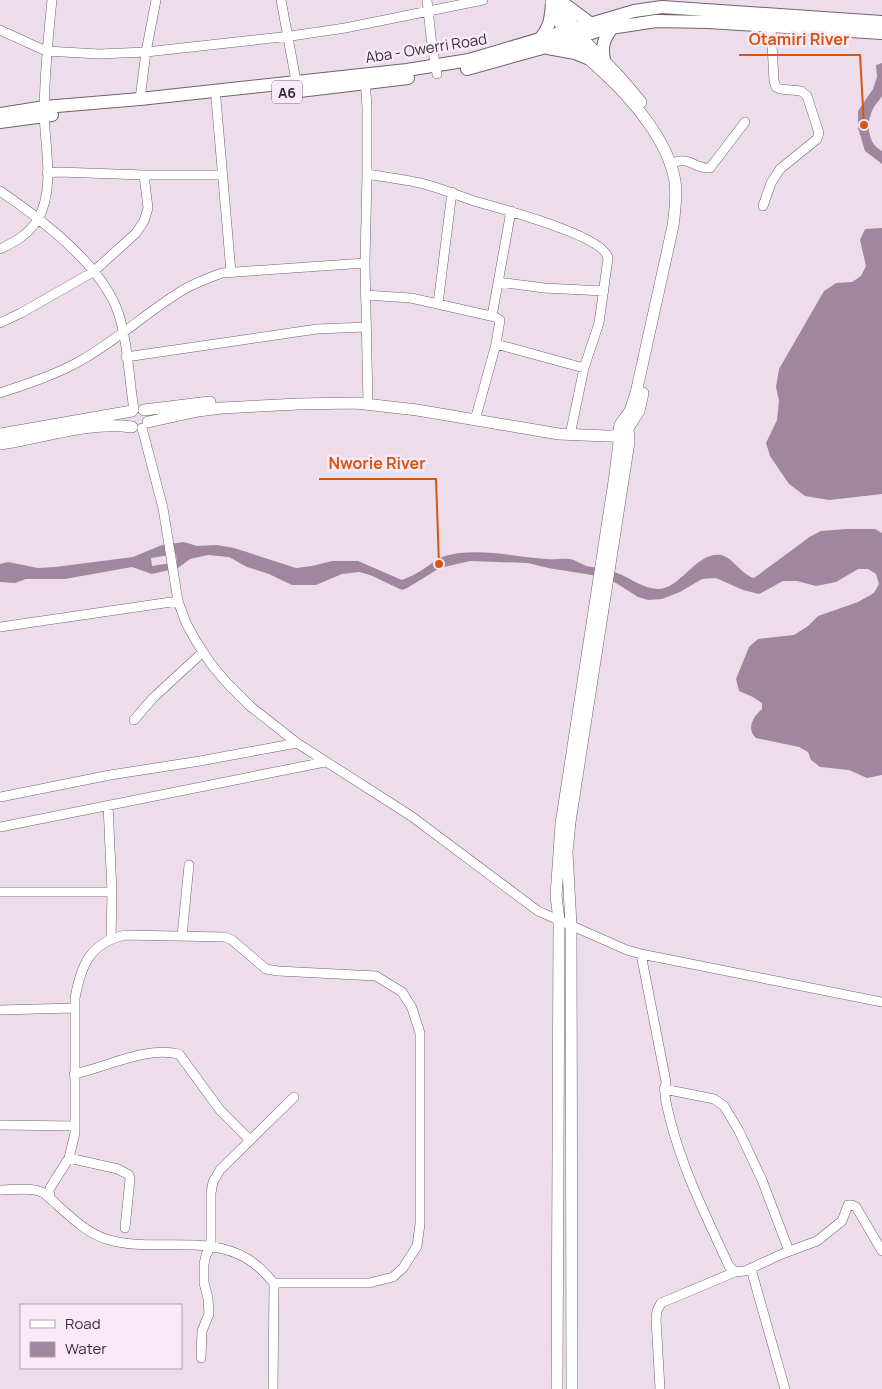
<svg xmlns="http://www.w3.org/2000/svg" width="882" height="1389" font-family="Manrope,sans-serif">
	<rect width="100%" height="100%" fill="#edddea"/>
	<path fill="#a0879d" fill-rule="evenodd" d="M882 63C882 73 882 87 882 96 880 100 875 104 873 109 866 122 867 144 882 151V164L865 151 858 128V111L873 89 877 77 876 65Z
		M882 228V494L829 500 805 496 789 484 770 456 766 443 777 420 779 401 776 387 779 369 824 291 836 283 852 282 861 276 866 266 860 240 865 229Z
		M847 529H875L882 533V775L867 778 849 770 820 767 811 760 808 752 799 747 756 738C746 728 753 717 762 709V703L753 697 739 691 736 679 749 647 758 639 794 635 808 626 818 616 858 602 874 593 879 584 876 574 868 569H858L836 582 816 586 797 581H783L759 594 743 590 716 578 702 579 680 592 662 599 648 600 638 597 616 583 592 575 548 568 528 563 470 561 440 568 407 588 402 590 370 575 359 572 342 574 316 585H292L269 574 247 567 229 557 208 555 190 559 178 568 152 574 132 567 65 579H26L15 583 0 582V564L8 562 38 568 55 567 133 557 162 545 184 542 197 546 217 545 234 548 296 568 312 566 332 561H358L402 580C409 577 416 574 422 570 430 565 436 559 445 556 478 547 514 557 547 559 554 560 562 558 570 559 576 560 581 564 587 566 597 568 607 569 617 573 630 578 644 589 659 589 681 588 697 551 721 555 734 558 739 573 754 578L811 536 821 531ZM176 554 177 562 152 566 151 558Z"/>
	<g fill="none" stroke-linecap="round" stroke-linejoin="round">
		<g stroke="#70626e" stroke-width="10">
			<path id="minor" d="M281 0 297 86
				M427 0 432 46 437 74
				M0 30 46 51 99 54 146 52 291 36 345 28 483 0
				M365 79 367 107V174L365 263 368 404
				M140 99 146 52 156 0
				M216 99 231 272
				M675 162C692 157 694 169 710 168L745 122
				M47 173 59 172 144 175H223
				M367 174C384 177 402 179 420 183 438 187 456 195 474 201 498 208 604 235 608 258L599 323 584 368 570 435
				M0 191C41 219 101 264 118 312 128 342 129 379 134 410
				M763 206 771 183 780 169 817 139 819 133 807 96 801 91 780 89 776 87 774 81 771 27
				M0 249C15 242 29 234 38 219 56 187 44 144 44 110 45 73 48 37 52 0
				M498 282 544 288 604 291
				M365 295 411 298 495 317 500 320 496 344 475 420
				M438 304 452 192
				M492 316 511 211
				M0 323 21 313 93 272 136 233 144 221 148 208 144 175
				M496 344 584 368
				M126 357 317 329 366 327
				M0 393C27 384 61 373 85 358 119 338 150 310 183 290 195 283 208 278 222 273L365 263
				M142 428 163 508 178 601 186 623 196 641 211 664 227 683 250 706 297 743 411 816 538 911 627 950 641 954 882 1002
				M0 627 178 601
				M134 720 153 698 203 652
				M0 797 110 775 200 761 297 743
				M108 805 112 892 111 938
				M0 827 325 762
				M0 892H112
				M182 936 189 865
				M641 954 666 1082C663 1095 667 1106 670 1119 683 1171 707 1218 729 1266L735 1272 745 1271 782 1254 817 1241 842 1221 848 1205H852L856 1207 882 1251
				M0 1010 73 1008
				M74 1074C108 1067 145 1046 179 1054L220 1110 250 1140
				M664 1089 714 1099 724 1106 739 1131 762 1180 789 1251
				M0 1125 75 1126
				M69 1158 118 1169 129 1175 130 1179 125 1228
				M50 1188 69 1158 75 1133V998C81 965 90 943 125 935L225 937 232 940 266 969 278 971 376 976 402 992 412 1008 420 1033V1224L417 1246 403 1268 393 1277 369 1283H274
				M0 1190C14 1190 36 1186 47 1195L50 1194
				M45 1194C64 1210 82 1231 106 1239 150 1253 206 1234 246 1258 257 1264 265 1273 274 1283L273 1389
				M751 1269 785 1389
				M201 1358 202 1331 209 1314 208 1298 204 1283V1264L206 1255 211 1246V1193L213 1182 220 1170 294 1097
				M660 1389 656 1319 657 1311 661 1303 735 1272"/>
		</g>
		<g stroke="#70626e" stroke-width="12">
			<path id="major" d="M551 2C555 12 559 24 565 33 576 49 591 61 605 74 633 100 668 141 675 181 677 196 675 211 673 226L636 393 630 411 620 425 618 436 619 442 615 475 561 824 556 896 559 920 557 1389
				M562 2 574 28 581 37 619 76 641 102
				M144 410 210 402
				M148 422 198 411 221 408 298 404 356 403 417 410 559 434 607 436H618L628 428 639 411 643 393
				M0 434 132 411
				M0 444C44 438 87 421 132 427
				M572 1389 571 925 567 852 570 822 629 442 628 428"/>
		</g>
		<g stroke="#70626e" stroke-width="14">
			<path id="highway" d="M563 3 590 23
				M540 39C550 27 551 18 552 3
				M548 48 575 53 587 58
				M604 60C601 46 604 38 613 27
				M467 69 546 47 604 29 656 21 708 22 882 33
				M291 92 408 78
				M0 114 45 107 140 99 407 70 469 60 634 11 662 7 882 22
				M0 122 52 115"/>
		</g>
		<use href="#minor" stroke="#fff" stroke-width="9"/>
		<use href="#major" stroke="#fff" stroke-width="11"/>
		<use href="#highway" stroke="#fff" stroke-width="12"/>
	</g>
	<g text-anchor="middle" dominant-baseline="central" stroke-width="5" stroke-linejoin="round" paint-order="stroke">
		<rect fill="#faeaf8" stroke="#716870" stroke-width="1" x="272" y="80.5" width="30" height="23" rx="4"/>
		<g font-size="14" font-weight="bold" fill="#363035">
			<text x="287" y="92">A6</text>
		</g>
		<g font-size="15" fill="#363035" stroke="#faeaf8">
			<text transform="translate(426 48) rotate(-9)">Aba - Owerri Road</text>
		</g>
	</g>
	<path fill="none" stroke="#d65510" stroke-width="2" d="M864 125L860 55H739M439 564L436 479H319"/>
	<g fill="#d65510" stroke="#faeaf8" stroke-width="2">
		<circle cx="864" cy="125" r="5"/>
		<circle cx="439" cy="564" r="5"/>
	</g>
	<g font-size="16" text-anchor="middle" font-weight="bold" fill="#d65510" stroke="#faeaf8" stroke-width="5" stroke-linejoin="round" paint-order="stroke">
		<text x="799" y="45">Otamiri River</text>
		<text x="377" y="469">Nworie River</text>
	</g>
	<rect x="20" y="1304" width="162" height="65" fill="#faeaf8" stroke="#aca0aa"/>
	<rect x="30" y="1320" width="25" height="8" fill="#ffffff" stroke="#aca0aa"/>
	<text x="65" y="1329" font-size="15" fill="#363035">Road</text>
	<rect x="30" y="1342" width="25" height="15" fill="#a0879d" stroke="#aca0aa"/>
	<text x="65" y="1354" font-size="15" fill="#363035">Water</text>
</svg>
